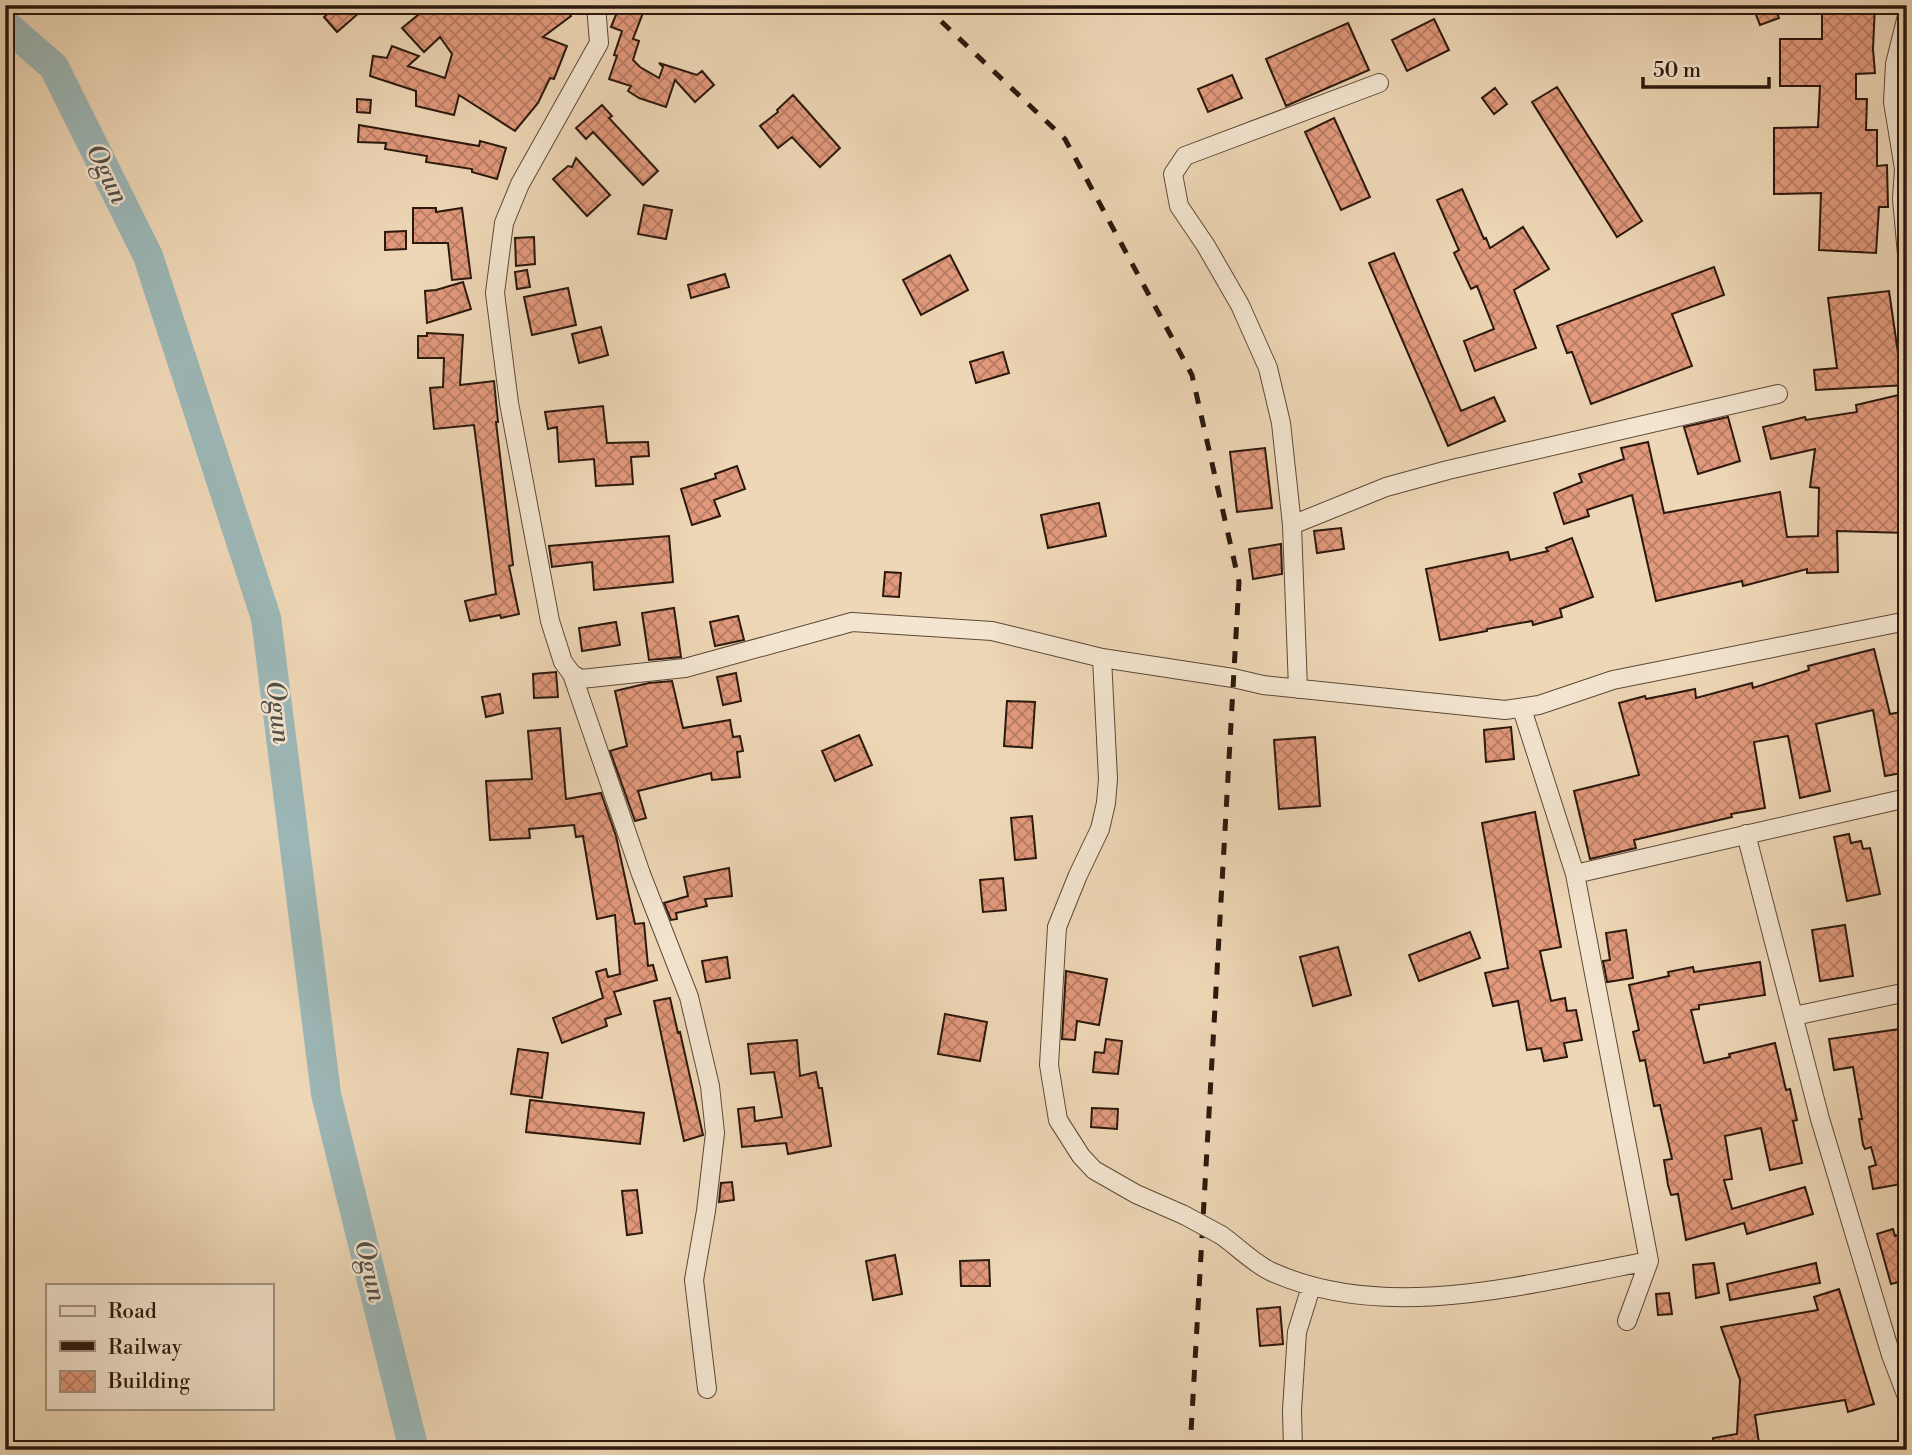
<svg xmlns="http://www.w3.org/2000/svg" width="1912" height="1455" font-family="'Libre Bodoni',serif">
	<defs>
		<pattern id="building-cross-hatch" width="8" height="8" patternUnits="userSpaceOnUse" patternTransform="scale(1.75)"><rect width="8" height="8" fill="#e2997c"/><path d="M0 0l8 8M0 8l8-8" fill="none" stroke="#b77c64"/></pattern>
	</defs>
	<rect width="100%" height="100%" fill="#eed7b6"/>
	<filter id="stains"><feTurbulence type="fractalNoise" baseFrequency=".00286" numOctaves="4"/><feColorMatrix values="0 0 0 0 .2 0 0 0 0 .09 0 0 0 0 .02 0 0 0 .5 -.17"/></filter>
	<radialGradient id="worn" r=".72"><stop offset=".6" stop-color="#630" stop-opacity="0"/><stop offset="1" stop-color="#630" stop-opacity=".3"/></radialGradient>
	<g fill="none" stroke-linecap="round" stroke-linejoin="round">
		<path stroke="#9cb7b7" stroke-width="30" d="M5 24 54 67 148 256 266 618 326 1094 414 1450"/>
	</g>
	<path fill="url(#building-cross-hatch)" stroke="#2b180d" stroke-width="2" d="M338 5H352L359 13 337 32 324 17Z
		M430 5H563L571 16 543 37 567 46 554 79 550 78 538 103 515 131 459 95 454 115 416 106V91L370 76 373 56 387 58 392 46 419 56 408 66 445 78 452 54 440 37 424 52 402 28Z
		M620 5H646L633 39 639 41 633 60 640 67 659 78 663 67 659 63 697 75 702 71 714 85 695 102 675 80 666 107 639 98 628 91 631 86 609 79 617 56 614 55 622 31 611 27Z
		M1774 5 1779 18 1760 25 1755 12Z
		M1822 5H1875L1873 49 1875 73 1856 74V99H1867L1866 130H1877V166L1887 165 1888 207H1879L1876 253 1819 250 1821 193 1774 194V128L1818 127 1820 86H1780V39H1822Z
		M1434 19 1449 50 1407 71 1392 40Z
		M1348 23 1369 70 1286 106 1266 59Z
		M1232 75 1242 98 1208 112 1198 89Z
		M1557 87 1642 221 1617 237 1532 102Z
		M1495 88 1507 104 1494 114 1482 98Z
		M793 95 840 148 820 167 792 137 778 148 760 126 778 112 777 110Z
		M357 99 371 100 370 113 357 112Z
		M602 105 612 116 609 118 658 171 643 185 593 132 586 139 576 128Z
		M1334 118 1370 197 1341 210 1305 132Z
		M359 125 479 146 480 141 506 148 497 179 472 172V169L426 162 427 156 385 149 386 143 358 142Z
		M576 158 610 195 587 216 553 179 568 166 572 167Z
		M1462 189 1484 239 1486 238 1490 248 1523 227 1549 269 1514 290 1536 348 1475 371 1464 341 1494 329 1477 286 1471 289 1454 253 1459 250 1437 200Z
		M644 205 672 210 666 239 638 234Z
		M413 208H436V212L462 208 471 278 452 280 448 243H413Z
		M406 231V249L385 250V232Z
		M534 237 535 264 516 266 515 238Z
		M1394 253 1461 411 1494 397 1505 421 1448 446 1369 263Z
		M950 255 968 290 921 315 903 280Z
		M1714 267 1724 295 1672 314 1692 366 1591 404 1572 352 1567 353 1557 326Z
		M527 270 530 287 517 289 515 272Z
		M725 274 729 287 691 298 688 285Z
		M463 282 471 309 427 323 425 291 436 290Z
		M568 288 576 325 532 335 524 297Z
		M1889 291 1899 360 1907 359V385L1816 390 1814 370 1837 368 1828 298Z
		M601 327 608 355 579 363 572 334Z
		M427 333 463 335 460 385 494 381 498 422H496L513 565 509 566 519 614 501 618 500 615 470 621 465 601 496 594 474 425 434 429 430 388 443 387 444 358H418V336H427Z
		M1003 352 1009 373 976 383 970 362Z
		M1907 393V533L1837 531 1838 572 1807 573V569L1743 586 1742 581 1656 601 1632 495 1587 510 1589 516 1564 524 1554 493 1582 482 1579 474 1624 459 1621 448 1648 442 1664 513 1780 492 1787 537 1818 536 1819 488 1810 487 1815 449 1771 459 1763 427 1805 417 1806 420 1857 412 1856 405Z
		M603 406 607 443 648 442 649 456 631 457 633 484 596 486 594 459 559 462 557 427 548 429 545 412Z
		M1728 417 1740 461 1698 474 1684 427Z
		M1265 448 1272 508 1237 512 1230 452Z
		M737 466 745 489 714 500 720 516 692 525 681 489 716 478 715 474Z
		M1099 503 1106 536 1048 548 1041 515Z
		M1341 528 1344 549 1317 553 1314 531Z
		M669 536 673 582 594 590 592 562 552 567 549 546Z
		M1572 538 1593 597 1560 609 1562 617 1533 625 1532 621 1487 629V631L1440 640 1426 569 1508 552 1510 560 1548 551 1546 548Z
		M1281 544 1282 574 1253 579 1249 549Z
		M885 572 901 573 899 597 883 596Z
		M674 608 681 657 649 660 642 613Z
		M738 616 744 640 715 646 710 622Z
		M616 622 620 645 582 651 579 628Z
		M1874 649 1890 714 1907 711V772L1885 776 1873 710 1816 724 1830 791 1800 798 1788 736 1754 742 1765 808 1731 814 1732 817 1634 840 1636 848 1590 859 1574 791 1639 775 1619 703 1645 696 1646 699 1695 689 1696 698 1752 683 1753 688 1809 670 1808 666Z
		M556 672 558 697 534 698 533 674Z
		M736 673 741 701 723 705 717 677Z
		M672 681 683 728 730 720 733 737 740 736 743 751 737 752 740 777 712 780 711 773 638 791 646 818 635 821 610 751 627 746 615 691 649 683Z
		M500 694 503 713 486 717 482 697Z
		M1007 701 1035 702 1032 748 1004 746Z
		M1511 727 1514 759 1486 762 1484 730Z
		M560 728 566 799 601 793 616 836 635 924 644 923 648 966 653 965 657 980 614 992 621 1014 605 1019 607 1026 562 1043 553 1018 603 998 596 972 606 969 608 977 620 974 615 915 597 919 583 836 576 837 574 825 529 829 530 838 490 840 486 781 532 779 528 731Z
		M859 735 872 765 835 781 822 751Z
		M1315 737 1320 806 1279 809 1274 740Z
		M1535 812 1561 947 1540 951 1551 1001 1565 998 1567 1011 1576 1010 1582 1040 1564 1043 1567 1057 1544 1061 1541 1048 1527 1050 1518 1001 1493 1006 1485 973 1508 968 1482 823Z
		M1032 816 1036 858 1015 860 1011 818Z
		M1849 834 1851 843 1861 841 1863 849 1870 848 1880 894 1847 901 1834 837Z
		M729 868 732 896 705 899 707 906 676 913 677 919 671 920 664 903 688 896 684 877Z
		M1003 878 1006 910 983 912 980 880Z
		M1845 925 1853 976 1820 981 1812 930Z
		M1626 930 1633 978 1607 982 1603 961 1610 960 1606 933Z
		M1470 932 1480 958 1419 981 1409 955Z
		M1338 947 1351 995 1313 1006 1300 957Z
		M727 957 730 978 706 982 702 961Z
		M1760 962 1765 995 1699 1005V1009L1691 1010 1704 1063 1730 1057 1729 1054 1775 1043 1786 1090 1790 1089 1797 1120 1793 1121 1802 1163 1770 1170 1761 1128 1725 1136 1732 1179 1724 1180 1732 1209 1805 1187 1813 1214 1747 1234 1744 1223 1686 1240 1678 1194 1671 1195 1668 1185 1664 1160 1672 1159 1660 1105 1654 1106 1645 1060 1640 1061 1633 1032 1639 1030 1629 985 1669 976 1668 972 1693 967 1694 972Z
		M1066 971 1107 979 1099 1025 1077 1021 1075 1040 1062 1039Z
		M670 998 678 1033 680 1032 703 1135 684 1141 654 1001Z
		M945 1014 987 1022 980 1061 938 1054Z
		M1907 1028V1183L1873 1189 1869 1167 1876 1165 1871 1147 1865 1149 1863 1145 1859 1119H1862L1853 1067 1834 1070 1829 1039Z
		M1106 1039 1122 1041 1118 1074 1093 1072 1095 1052 1104 1053Z
		M797 1040 800 1076 816 1072 819 1088H822L831 1146 788 1154 786 1143 742 1147 738 1109 754 1107 755 1121 782 1117 774 1072 751 1074 748 1044Z
		M518 1049 548 1053 542 1098 511 1094Z
		M530 1100 644 1113 640 1144 526 1132Z
		M1092 1108 1118 1109 1117 1129 1091 1127Z
		M732 1182 734 1200 719 1202 721 1183Z
		M637 1190 642 1233 627 1235 622 1191Z
		M1893 1229 1895 1236 1907 1232V1280L1891 1284 1877 1234Z
		M895 1255 902 1294 873 1300 866 1261Z
		M989 1260 990 1286H961L960 1261Z
		M1714 1263 1719 1293 1696 1298 1693 1265Z
		M1816 1263 1820 1283 1730 1300 1727 1284Z
		M1839 1289 1874 1404 1848 1412 1845 1400 1755 1415 1760 1450H1714L1713 1438 1737 1434 1740 1380 1721 1327 1818 1310 1814 1297Z
		M1669 1293 1672 1314 1658 1315 1656 1294Z
		M1280 1307 1283 1344 1260 1346 1257 1309Z"/>
	<g fill="none" stroke-linecap="round" stroke-linejoin="round">
		<g stroke="#5c4837" stroke-width="20">
			<path id="minor" d="M596 5 599 43 520 184 504 223 495 293 509 403 550 621 563 662 572 674 581 679 685 668 852 622 992 631 1102 658 1233 678 1263 685 1505 710 1539 705 1613 680 1907 621
				M1907 16 1895 64 1893 102 1904 169 1902 199 1907 254
				M1292 525 1386 487 1448 470 1778 394
				M1102 658 1108 779 1106 803 1100 829 1078 875 1057 927 1049 1065 1058 1120 1081 1156 1094 1170 1136 1194 1184 1215
				M572 674 641 874 689 997 710 1086 715 1133 706 1211 694 1280 707 1389
				M1298 689 1292 525 1281 423 1268 368 1240 305 1206 246 1179 206 1173 174 1185 156 1379 83
				M1522 709 1575 874 1649 1261 1627 1321
				M1746 834 1820 1119 1891 1355 1907 1397
				M1575 874 1907 798
				M1794 1016 1907 992
				M1221 1235C1237 1246 1254 1264 1272 1272 1388 1324 1529 1283 1649 1261
				M1293 1450 1292 1410 1297 1332 1311 1287"/>
		</g>
		<use href="#minor" stroke="#f4e5d0" stroke-width="18"/>
		<path stroke="#2b180d" stroke-width="5" stroke-dasharray="12 12" stroke-linecap="butt" d="M924 5 1065 139 1192 375 1239 582 1190 1450"/>
		<g stroke="#5c4837" stroke-width="20" stroke-linecap="butt">
			<path id="minor-bridge" d="M1184 1215 1221 1235"/>
		</g>
		<use href="#minor-bridge" stroke="#f4e5d0" stroke-width="18"/>
	</g>
	<g text-anchor="middle" dominant-baseline="central" stroke-width="5" stroke-linejoin="round" paint-order="stroke">
		<g font-size="26" font-style="italic" fill="#535048" stroke="#f4e5d0">
			<text transform="translate(107 174) rotate(64)">Ogun</text>
			<text transform="translate(278 712) rotate(83)">Ogun</text>
			<text transform="translate(370 1271) rotate(76)">Ogun</text>
		</g>
	</g>
	<rect width="1912" height="1455" fill="none" stroke="#eed7b6" stroke-width="28"/>
	<rect x="7" y="7" width="1898" height="1441" fill="none" stroke="#2b180d" stroke-width="3.5"/>
	<rect x="14" y="14" width="1884" height="1427" fill="none" stroke="#2b180d" stroke-width="2"/>
	<rect x="46" y="1284" width="228" height="126" fill="#f4e5d0" stroke="#a49382" stroke-width="2"/>
	<rect x="60" y="1306" width="35" height="10" fill="#f4e5d0" stroke="#a49382" stroke-width="2"/>
	<text x="108" y="1318" font-size="21" fill="#2b180d">Road</text>
	<rect x="60" y="1341" width="35" height="10" fill="#2b180d" stroke="#a49382" stroke-width="2"/>
	<text x="108" y="1354" font-size="21" fill="#2b180d">Railway</text>
	<rect x="60" y="1371" width="35" height="21" fill="url(#building-cross-hatch)" stroke="#a49382" stroke-width="2"/>
	<text x="108" y="1388" font-size="21" fill="#2b180d">Building</text>
	<path d="M1643 77v10h126v-10" fill="none" stroke="#2b180d" stroke-width="3.5"/>
	<text x="1653" y="77" font-size="21" fill="#2b180d" stroke="#f4e5d0" stroke-width="5" paint-order="stroke">50 m</text>
	<rect width="100%" height="100%" filter="url(#stains)"/>
	<rect width="100%" height="100%" fill="url(#worn)"/>
</svg>
